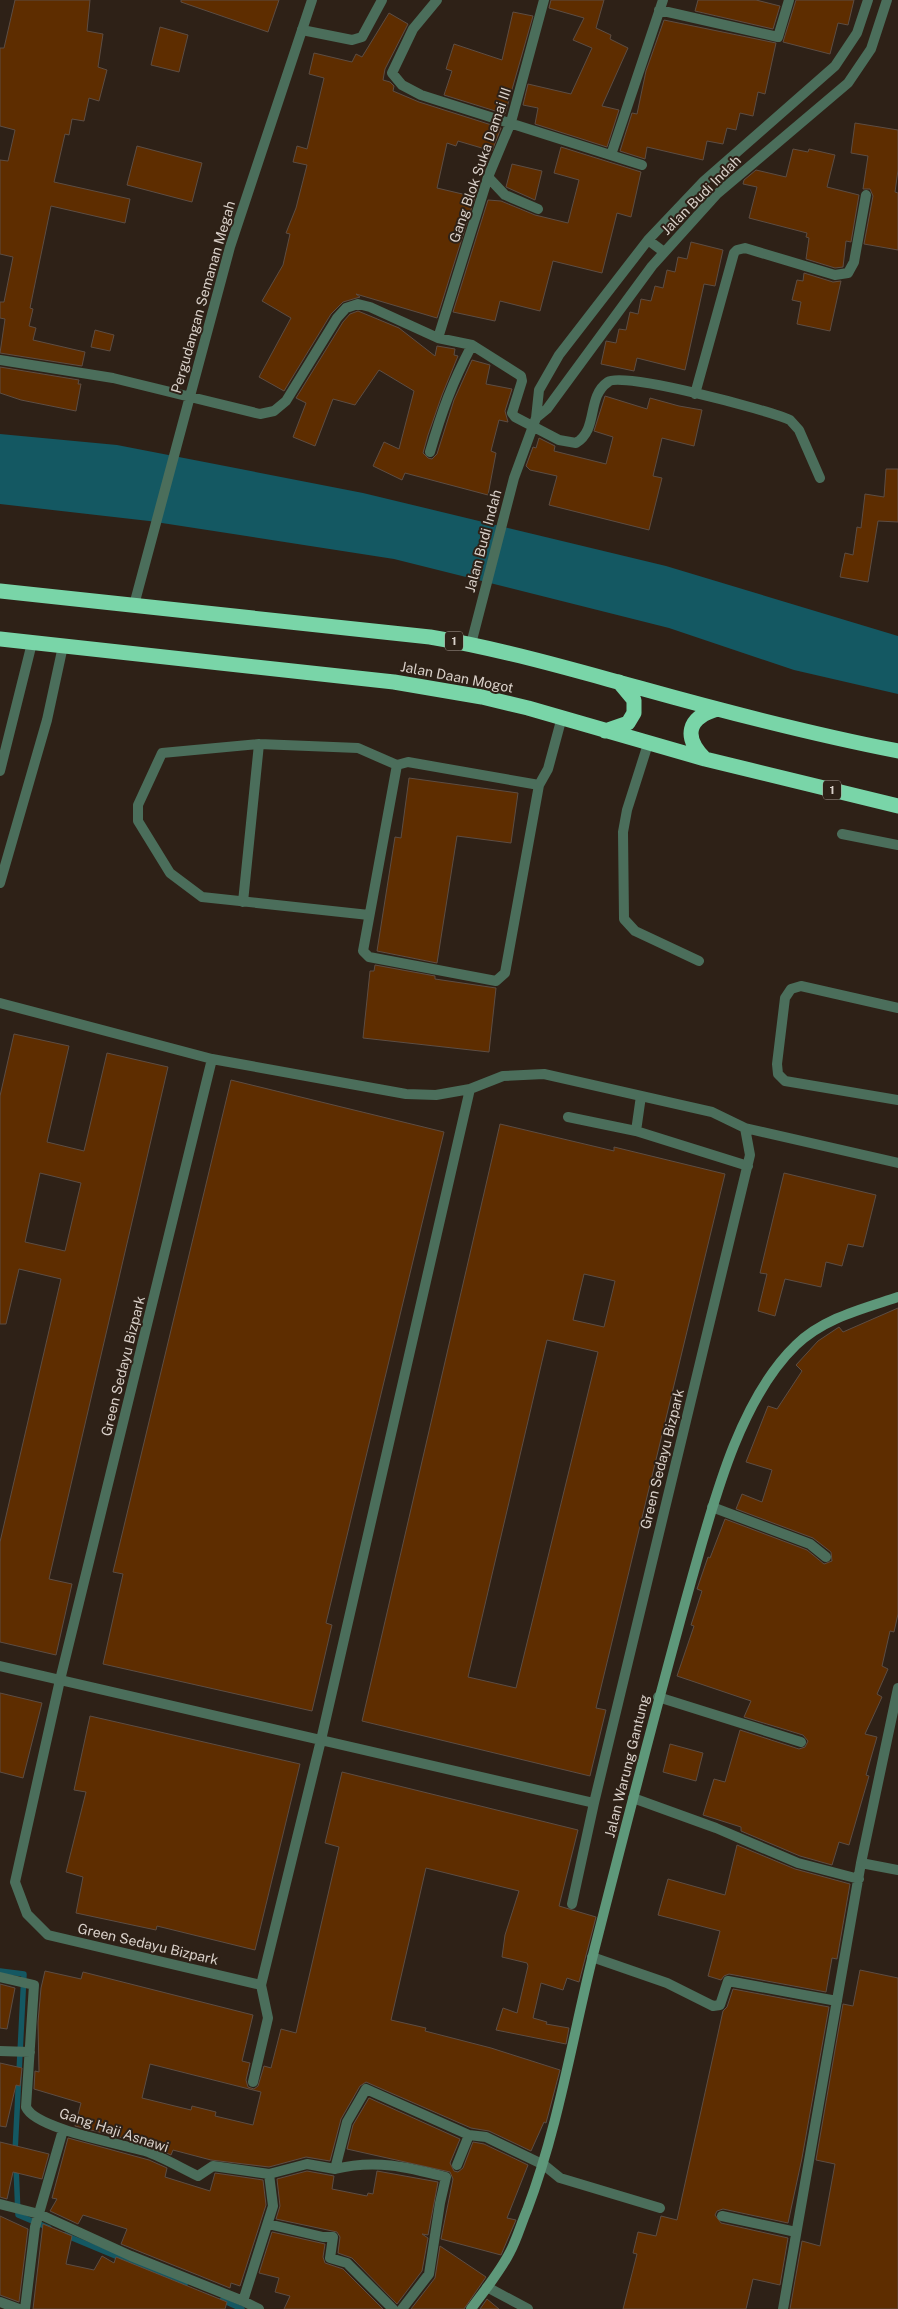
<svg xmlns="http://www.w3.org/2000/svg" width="898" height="2309" font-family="'Public Sans',sans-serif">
	<rect width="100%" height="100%" fill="#2e2117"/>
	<path fill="#145862" d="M0 434 117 445 363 493 666 566 898 636V694L794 670 669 628 394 559 149 521 0 504Z"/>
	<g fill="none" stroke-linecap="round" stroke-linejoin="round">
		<path stroke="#145862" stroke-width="5.5" d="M0 1971 24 1974 15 2152
			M16 2166 18 2215 49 2228
			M65 2235 185 2285
			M222 2300 242 2309"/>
	</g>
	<path fill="#5e2d00" stroke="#5d4d43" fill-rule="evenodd" d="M15 0H90L87 31 103 34 98 67 107 70 99 101 89 98 84 121 72 119 69 135 65 134 54 182 130 199 125 223 51 206 30 308 33 309 29 326 36 328 33 340 85 352 82 366 0 353 5 319 0 318V302H4L13 257 0 254V160L8 161 15 130 0 126V48H4Z
		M181 0H279L268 32 181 2Z
		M551 0H604L596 28 611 35 610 39 628 48 602 106 619 110 607 147 535 124 538 108 523 105 528 84 571 94 592 48 573 40 584 18 549 8Z
		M698 0H756L780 6 773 29 695 11Z
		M796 0H854L848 25 838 23 830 54 783 42Z
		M513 12 533 16 505 114 444 95 452 71 446 69 454 44 502 60Z
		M389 13 408 24 385 69 383 80 390 82 394 86 393 91 419 102 501 128 492 151 458 141 456 146 447 143 437 188 475 197 437 318 356 294 360 297 343 302 331 314 284 391 259 377 291 318 262 301 283 265 290 234 286 233 296 208 307 165 293 162 297 146 307 149 324 78 309 74 314 53 352 62 356 54 362 57Z
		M664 20 776 43 765 94 758 92 753 116 740 113 736 130 727 128 723 144 707 141 703 160 647 147 645 159 620 151 632 113 637 114 646 71Z
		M160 27 188 35 179 72 151 65Z
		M855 123 898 130V170L895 192 898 193V250L864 244 873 196 870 189H863L868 156 851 153Z
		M137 146 202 163 192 202 127 185Z
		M561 147 641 172 631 217 617 213 602 273 553 261 540 311 500 301 495 321 453 312 488 200 501 201 535 215 568 223 579 180 554 173Z
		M793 149 808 152 809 149 835 155 827 187 859 195 851 242 846 241 843 267 835 268 806 259 809 238 806 237 807 233 749 218 757 187 743 184 744 180 756 170 786 177Z
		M512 164 542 171 535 200 506 187Z
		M691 242 723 250 715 286 704 284 685 370 637 358 634 371 601 364 606 341 616 343 619 329 626 330 630 312 638 314 641 299 651 301 655 286 663 288 667 270 675 272 678 257 687 259Z
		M804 273 833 282 841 281 830 331 797 324 801 302 792 300 797 280 803 281Z
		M358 311 399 328 435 356 437 346 455 349 454 355 458 356 442 395 428 435 423 453 428 458 432 459 437 454 454 400 472 360 490 365 486 384 512 389 505 411 508 422 499 420 491 451 496 453 488 495 405 473 402 480 373 466 384 442 399 449 414 391 379 370 355 405 333 399 315 446 293 437 306 403 296 398 343 322 350 314Z
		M95 330 114 335 110 351 91 347Z
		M0 367 79 380 78 384H81L76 411 21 400 0 393Z
		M605 396 647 409 650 398 679 406 702 410 694 446 662 438 653 476 662 478 649 530 549 505 557 476 530 470 526 466 533 447 536 448 539 438 555 446 554 451 606 464 613 437 594 431Z
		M886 469H898V522L878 521 868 582 840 577 845 553 853 555 857 527 861 528 865 494 884 497Z
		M409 778 518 793 511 843 457 836 437 963 377 951 395 837 401 838Z
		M375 965 435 976V979L496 988 489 1052 363 1038 370 971H374Z
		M14 1034 69 1046 47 1142 84 1151 107 1053 168 1067 49 1579 72 1584 56 1655 0 1642V1542L61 1279 19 1269 6 1324H0V1096ZM40 1173 81 1183 65 1251 25 1242Z
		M231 1080 444 1132 326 1623 332 1625 312 1711 103 1664 123 1574 113 1572Z
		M500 1124 614 1151V1147L725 1174 596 1708 606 1710 590 1776 362 1721ZM584 1274 615 1281 604 1327 573 1320ZM547 1340 598 1352 516 1688 468 1677Z
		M784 1173 876 1195 863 1247 848 1244 842 1266 826 1262 821 1287 785 1279 775 1316 758 1311 767 1274 760 1273Z
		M898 1308V1614L894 1632 890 1631 882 1666 888 1669 877 1694 882 1697 865 1734 877 1737 866 1775 869 1776 849 1845 839 1842 832 1865 800 1856 741 1831V1827L703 1815 714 1779 725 1782 740 1730 799 1749 805 1747 808 1741 803 1735 744 1717 751 1701 677 1676 694 1626 691 1625 702 1591 697 1589 708 1557 710 1558 725 1519 807 1550 824 1564 832 1561 831 1552 813 1538 736 1509 742 1494 762 1502 772 1470 746 1462 768 1406 777 1409 802 1371 796 1365 818 1341 839 1327 843 1332Z
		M0 1693 42 1703 23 1778 0 1772Z
		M90 1716 300 1764 255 1950 157 1926 156 1930 76 1913 83 1877 66 1872 86 1792 74 1790Z
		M670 1744 703 1753 696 1781 663 1772Z
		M342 1772 578 1830 559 1906 596 1917 579 1982 567 1978 563 1990 541 1983 533 2018 547 2022 546 2024 569 2028 566 2044 496 2030 503 2008 517 2013 528 1966 527 1963 502 1957 505 1935 519 1891 426 1868 391 2020 426 2028 425 2031 491 2048 560 2070 546 2123 544 2122 531 2151 489 2131 471 2128 366 2082 360 2086 341 2119 330 2161 306 2157 269 2167 211 2160 173 2150 171 2155 147 2144 75 2126 81 2103 34 2089 35 2071 39 2072 38 2022 41 1988 45 1971 81 1979 83 1972 253 2015 242 2061 250 2063 246 2080 248 2087 254 2089 258 2086 264 2066 271 2068 281 2029 296 2033 339 1847 325 1843ZM150 2064 261 2092 253 2125 215 2116 216 2112 192 2106 191 2110 142 2098Z
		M737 1845 795 1869 850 1884 837 1959 832 1958 826 1992 729 1974 724 1976 721 1980 708 1976 720 1931 658 1915 668 1879 725 1895Z
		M860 1970 898 1978V2309H790L802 2241 820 2246 835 2164 816 2160 843 2004 853 2006Z
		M0 1984 15 1988 7 2029 0 2028Z
		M733 1989 829 2007 802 2158 788 2223 723 2209 717 2211 715 2215 721 2223 788 2238 780 2285 753 2279 746 2309H623L637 2254 633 2253 638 2232 656 2236 661 2216 677 2220 723 2011 727 2007Z
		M0 2063 22 2068 20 2086 16 2085 6 2127 0 2126Z
		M369 2098 460 2139 450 2163 454 2171 458 2172 463 2168 473 2142 484 2144 528 2165 507 2218 516 2220 501 2255 441 2239 453 2179 450 2172 347 2149 353 2125Z
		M68 2138 149 2160 167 2168 165 2177 210 2191 215 2173 263 2180 266 2205 240 2286 231 2283 230 2288 121 2244 127 2229 83 2215 78 2224 50 2211 57 2199 52 2198Z
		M0 2142 49 2154 42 2179 13 2172 7 2199 0 2197Z
		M307 2171 334 2176 332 2189 367 2196 368 2193 373 2194 377 2171 438 2182 428 2235 422 2234 428 2238 422 2271 397 2304 352 2258 338 2253 340 2237 337 2232 276 2219 280 2206 277 2179Z
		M0 2216 28 2229 19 2302 0 2295Z
		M43 2224 72 2236 66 2264 94 2270 102 2256 114 2263 116 2257 227 2302 225 2309H33Z
		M272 2232 325 2244 323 2257 325 2263 343 2269 383 2309H284L290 2296 275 2292 279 2278 259 2273Z
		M440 2246 486 2277 464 2309H411L435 2278Z
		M487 2299 499 2309H480Z"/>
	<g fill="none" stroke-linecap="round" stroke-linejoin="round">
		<path stroke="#4b6e5b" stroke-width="10" d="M302 30 352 40 362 37 382 0
			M648 744 627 810 623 832 624 919 635 931 699 961
			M0 771 32 643
			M539 785 408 762 397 765 363 951 369 957 496 981 505 973 539 785 548 769 562 717
			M842 834 898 845
			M0 883 47 720 63 646
			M243 902 259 744
			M369 915 202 897 170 873 138 821V805L162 753 259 744 358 748 397 765
			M0 1003 212 1059 406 1094 436 1095 470 1089 503 1076 544 1074 712 1112 745 1128 750 1155 594 1803 572 1904
			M898 1008 801 986 791 989 785 998 777 1064 778 1074 785 1081 898 1100
			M212 1059 60 1680 15 1882 27 1914 48 1935 261 1985
			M641 1096 636 1131 748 1166
			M568 1117 636 1131
			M745 1128 898 1163
			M0 1666 594 1803
			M658 1697 801 1742
			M253 2082 268 2018 261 1985 321 1740 470 1089"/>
		<path stroke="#4b6e5b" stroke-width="10" d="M437 0 413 29 392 73 402 85 421 95 642 165
			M659 10 778 37 789 0
			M611 155 663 0
			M488 177 505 195 538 209
			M648 240 664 252
			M438 338 488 177 511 122 544 0
			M0 360 113 378 260 414 274 411 286 401 337 318 346 308 358 304 370 307 438 338 472 345 521 376 522 381 512 413 515 417 559 440 576 443C599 429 586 397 608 382 622 371 768 410 790 420L799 430 820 478
			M695 394 734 253 737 250 745 248 835 275 848 273 854 262 866 195
			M536 418 547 409 555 398 652 266 717 194 848 83 871 49 887 0
			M430 452C442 411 452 383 472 345
			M134 605 230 247 312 0
			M471 644 514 478 536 418 539 390 559 355 648 240 704 181 835 66 857 33 868 0
			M712 1507 810 1544 826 1557
			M633 1798 716 1828 798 1863 859 1879
			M861 1863 898 1870
			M592 1957 667 1983 713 2006 720 2005 728 1981 837 2001
			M0 1977 34 1985 26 2107C35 2129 122 2144 145 2151 163 2157 181 2168 198 2176L213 2166 269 2174 307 2164 335 2169 347 2122 366 2089 469 2135 486 2137 544 2165 560 2178 660 2208
			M0 2051 30 2052
			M457 2165 469 2135
			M335 2169C375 2159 407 2167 446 2177L440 2203 429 2274 402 2309
			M0 2204 39 2214 131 2256 243 2301
			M722 2216 796 2232
			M268 2224 323 2237H333L330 2258 347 2263 393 2309
			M487 2287 528 2309
			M0 2302 19 2309
			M25 2309 35 2227 63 2130
			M259 2309 243 2301 273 2206 269 2174
			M783 2309 861 1863 898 1688"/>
		<path stroke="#5e987a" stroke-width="10" d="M471 2309C484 2291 500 2272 510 2252 517 2239 521 2224 527 2210 558 2128 572 2040 593 1955 625 1829 657 1703 692 1578 713 1504 739 1400 796 1345 824 1318 862 1309 898 1297"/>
		<path stroke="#79d5a8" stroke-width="15" d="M0 591 430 637C502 649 570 669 640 688 726 712 811 734 898 751
			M0 639 394 682 482 697 528 708 705 759 898 806
			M605 731 628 723 634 713V700L619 682
			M705 759C683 737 687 718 717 709"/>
	</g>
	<g text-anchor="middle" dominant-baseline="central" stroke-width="4" stroke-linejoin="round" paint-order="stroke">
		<g fill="#2e2117" stroke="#a69c94" stroke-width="1">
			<rect x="445" y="631.5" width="18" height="19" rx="4"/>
			<rect x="823" y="780.5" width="18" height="19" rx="4"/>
		</g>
		<g font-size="12" font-weight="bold" fill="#d9d0c9">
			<text x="454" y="641">1</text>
			<text x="832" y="790">1</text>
		</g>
		<g font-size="14" fill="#d9d0c9" stroke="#2e2117">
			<text transform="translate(480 165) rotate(-71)">Gang Blok Suka Damai III</text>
			<text transform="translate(701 195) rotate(-45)">Jalan Budi Indah</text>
			<text transform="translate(203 297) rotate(-74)">Pergudangan Semanan Megah</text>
			<text transform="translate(483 541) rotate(-75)">Jalan Budi Indah</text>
			<text transform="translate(457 677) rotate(11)">Jalan Daan Mogot</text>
			<text transform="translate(123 1366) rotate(-76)">Green Sedayu Bizpark</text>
			<text transform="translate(662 1459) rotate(-76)">Green Sedayu Bizpark</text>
			<text transform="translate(627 1766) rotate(-76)">Jalan Warung Gantung</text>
			<text transform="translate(148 1944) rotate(13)">Green Sedayu Bizpark</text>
			<text transform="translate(114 2130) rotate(18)">Gang Haji Asnawi</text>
		</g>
	</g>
</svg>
